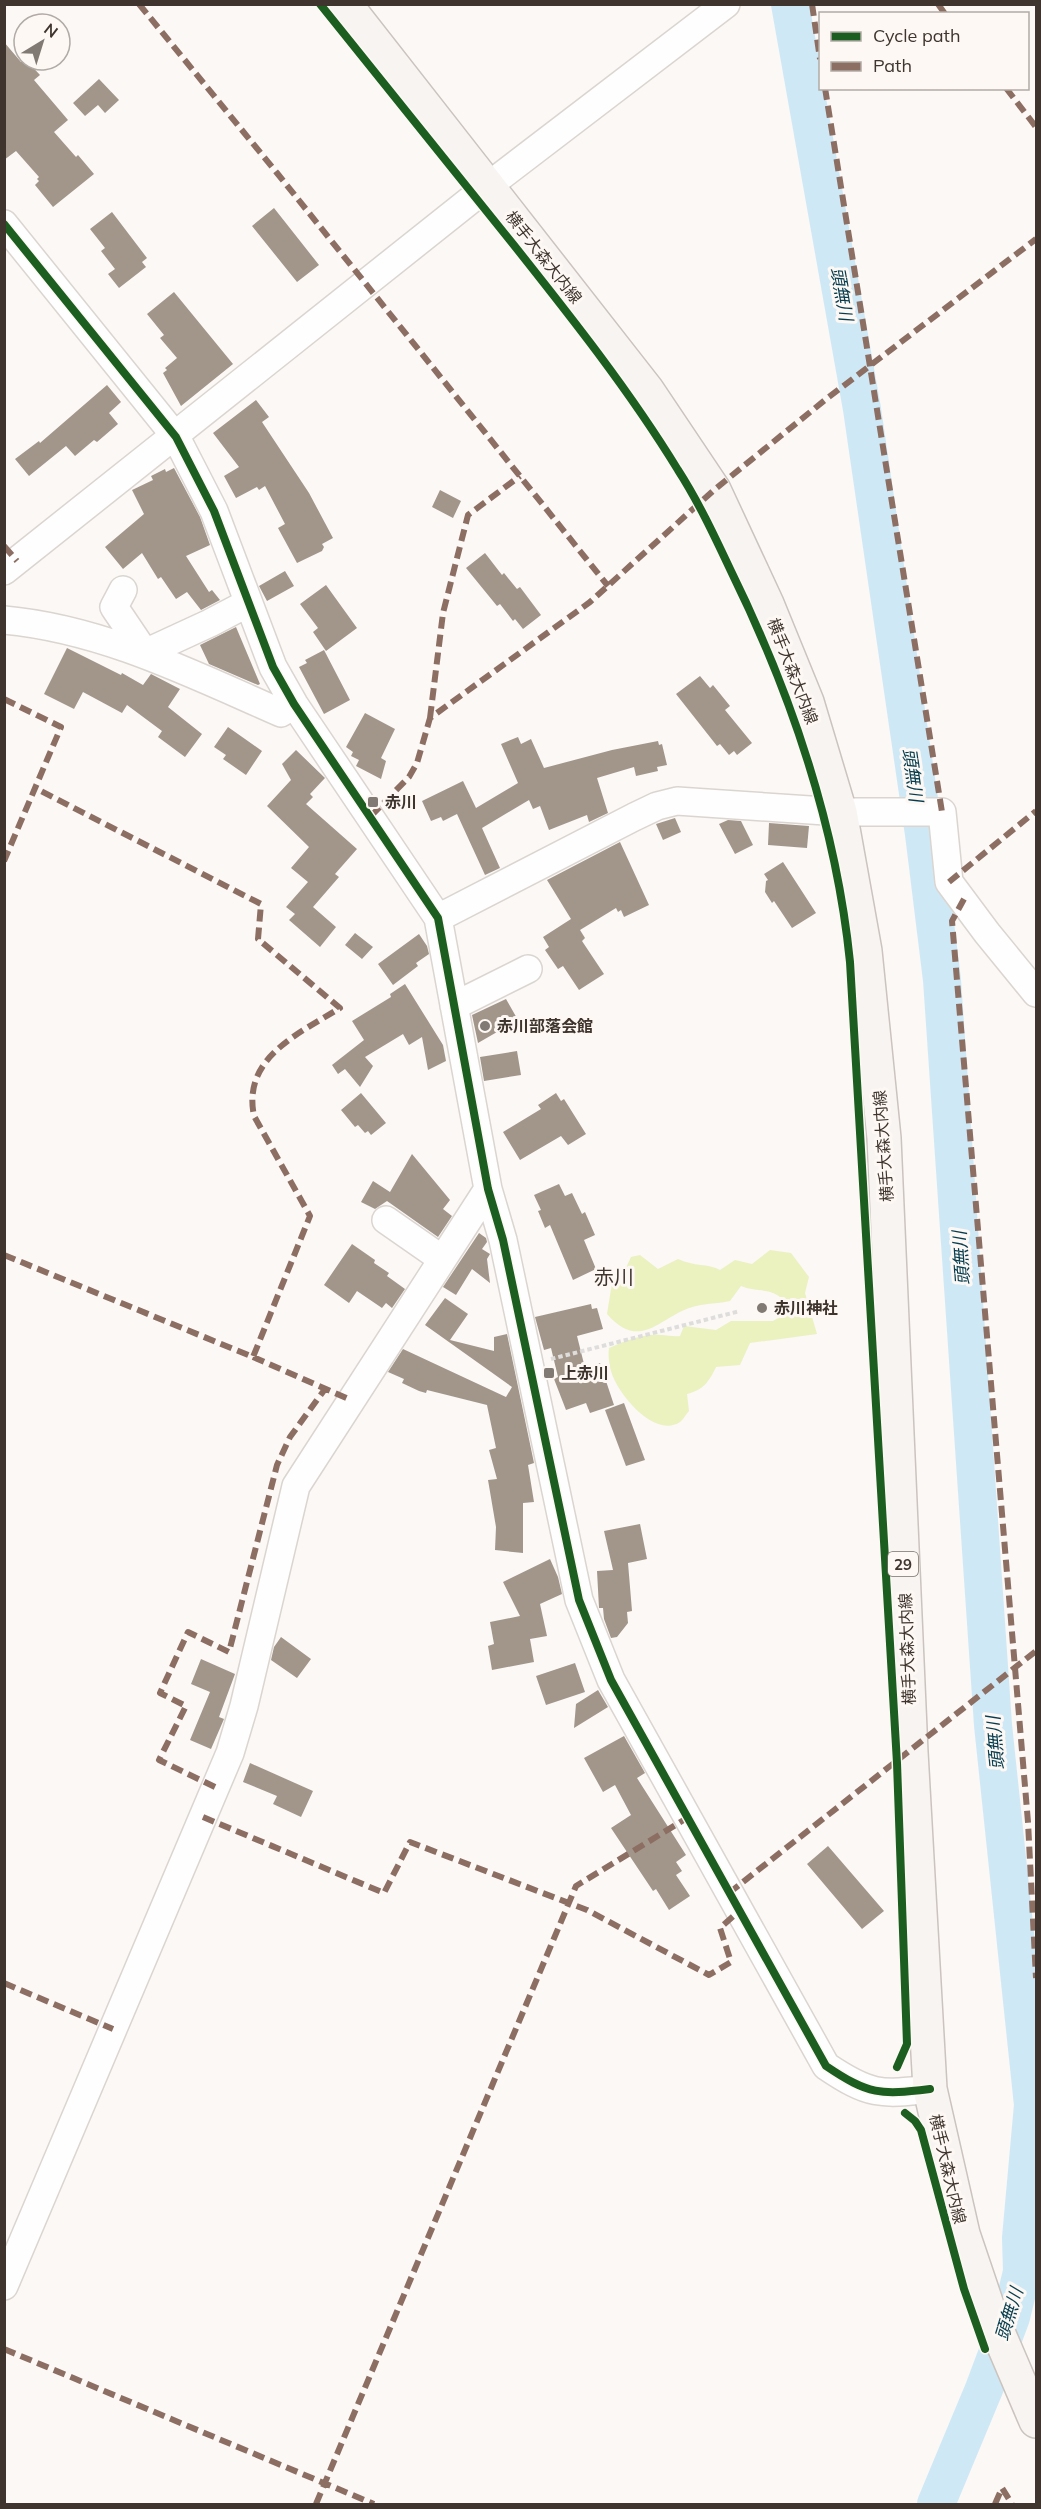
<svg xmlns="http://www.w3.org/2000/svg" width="1041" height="2509" font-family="Mulish,'Noto Sans JP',sans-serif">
	<rect width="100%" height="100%" fill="#fbf8f6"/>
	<path fill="#ecf1c0" d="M770 1250 791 1253 809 1277 805 1293 817 1334 750 1343 740 1365 716 1367C709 1382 703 1390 687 1394L689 1411C686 1414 683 1420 680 1422 654 1439 617 1393 611 1371 609 1363 608 1356 609 1348 625 1341 644 1333 661 1335 668 1335 673 1337 680 1336L684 1326 716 1330 731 1321H773L785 1314 788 1305C772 1285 761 1294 741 1286L730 1301C716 1304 703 1303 689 1308 659 1319 639 1351 607 1314L612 1283 624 1272 631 1257 640 1255 658 1269 678 1259C695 1267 707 1263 720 1270L735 1260 752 1264Z"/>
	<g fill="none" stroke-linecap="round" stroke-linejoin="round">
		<path stroke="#cee9f5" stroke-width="38" d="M790 4 862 409 924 834 942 980 993 1725 1033 2105 1021 2238 1022 2272 1011 2317 984 2389 936 2504"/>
	</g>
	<path fill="#a2968b" d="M4 42 21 62 26 60 40 75 34 80 68 120 54 132 76 157 78 155 94 174 53 207 35 185 39 181 37 179 39 177 16 151 4 160Z
		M99 79 119 100 105 113 98 105 85 116 73 103Z
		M274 208 319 265 297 282 252 226Z
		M112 212 147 258 142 262 146 267 119 288 108 274 115 269 101 251 105 248 90 229Z
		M174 292 233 364 181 406 163 373 167 370 165 368 177 358 160 338 164 335 147 314Z
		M107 385 121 402 109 413 118 424 97 442 94 440 75 456 66 446 29 476 15 459 39 441 40 443Z
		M256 400 269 417 262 422 309 493 333 538 322 544 324 547 322 551 297 563 278 528 285 524 265 486 259 490 257 487 236 498 224 476 239 467 213 433Z
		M174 468 200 517 210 545 186 556 209 592 212 590 220 600 201 610 187 592 176 599 161 577 158 579 142 553 123 569 105 547 144 514 132 490 153 480 151 476 165 469 166 472Z
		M440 490 461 501 453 518 432 507Z
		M485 553 502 575 504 573 517 589 520 587 541 615 523 629 515 619 513 621 500 604 497 606 466 568Z
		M285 571 294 586 267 601 259 586Z
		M326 585 357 628 326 651 313 632 318 628 300 604Z
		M236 627 260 684 258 685 209 664 200 645Z
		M67 648 121 675 122 673 143 685 151 674 180 689 168 707 202 734 185 757 158 737 162 731 127 705 122 713 83 692 74 709 44 694Z
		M324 650 350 700 324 714 299 667 307 663 305 660Z
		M700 676 710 688 713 685 730 706 725 710 752 743 737 755 734 751 729 755 720 744 717 746 676 694Z
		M365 713 395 729 381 758 386 761 381 779 356 766 359 760 351 756 353 752 346 747Z
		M228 727 262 751 246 775 223 759 226 755 214 747Z
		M518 737 521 744 531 739 544 768 612 750 658 741 659 745 662 744 667 765 657 767 658 771 636 776 634 767 597 778 608 813 589 822 587 815 549 830 540 806 533 809 529 800 482 828 500 868 485 875 457 814 443 821 441 817 431 821 422 801 463 781 476 808 518 783 501 744Z
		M296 750 325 778 310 794 313 797 306 804 357 849 335 874 339 877 313 907 336 927 320 947 289 920 295 914 286 907 308 882 291 868 309 847 267 806 291 780 282 764Z
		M675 818 681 832 663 840 656 824Z
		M728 820 741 821 753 845 735 854 719 824Z
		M769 823 809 826 807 848 768 845Z
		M620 842 649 905 624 917 621 910 618 912 616 908 580 930 585 938 582 941 604 974 579 990 563 966 558 969 545 950 549 947 543 937 571 919 547 880Z
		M783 862 816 913 792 928 774 901 772 903 765 892 766 881 768 880 764 874Z
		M355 933 373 947 362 959 345 945Z
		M419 934 427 946 429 954 416 963 418 966 393 985 378 964Z
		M405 984 443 1045 446 1061 428 1070 422 1037 409 1045 403 1034 365 1057 373 1066 360 1087 345 1069 338 1074 332 1065 364 1040 352 1021 391 997 390 994Z
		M506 999 518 1020 478 1043 472 1015Z
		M517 1051 521 1075 484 1081 480 1057Z
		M361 1093 386 1123 371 1135 368 1131 365 1133 358 1125 355 1127 341 1110Z
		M556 1093 561 1101 564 1099 586 1134 568 1145 561 1136 520 1160 503 1132 541 1109 538 1105Z
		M412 1154 450 1200 443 1209 452 1216 438 1237 387 1201 375 1209 361 1202 373 1181 390 1192Z
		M559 1184 565 1196 572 1193 582 1214 585 1212 595 1235 584 1240 596 1269 573 1280 550 1225 545 1228 538 1211 541 1210 534 1195Z
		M479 1233 486 1238 487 1242 482 1249 490 1254 487 1259 490 1283 472 1269 456 1295 443 1287Z
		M352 1244 375 1260 374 1263 389 1273 387 1276 405 1289 392 1308 386 1303 382 1308 357 1291 349 1303 324 1285Z
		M445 1298 468 1314 450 1340 494 1351V1337L507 1334 534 1463 528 1465 534 1502 523 1503V1553L495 1550 496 1527 488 1480 497 1479 489 1450 496 1448 487 1405 427 1390 426 1393 419 1391 402 1383 404 1379 388 1372 403 1349 506 1397 512 1387 425 1325Z
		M591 1304 592 1309 597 1308 603 1329 577 1336 585 1368 600 1363 614 1405 590 1413 586 1403 566 1410 554 1379 558 1377 551 1348 544 1350 535 1317Z
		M624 1403 645 1460 626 1466 605 1410Z
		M640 1524 647 1559 628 1563 632 1611 627 1612 628 1623 617 1637 611 1638 604 1619 603 1608H599L597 1571 613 1570 604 1531Z
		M550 1559 558 1577 562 1594 540 1604 547 1636 530 1639 534 1662 492 1670 488 1646 494 1644 490 1622 520 1616 503 1582Z
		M281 1637 311 1659 297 1678 271 1660 274 1647Z
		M201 1659 235 1674 219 1717 224 1719 221 1726 211 1749 190 1740 210 1692 191 1684Z
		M575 1663 585 1692 546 1705 536 1676Z
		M598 1690 608 1707 574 1728 576 1704Z
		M624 1736 645 1773 637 1778 686 1855 676 1862 682 1871 676 1875 690 1896 669 1910 656 1889 653 1891 611 1828 631 1815 615 1785 603 1792 584 1758Z
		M250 1763 313 1791 301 1817 273 1804 277 1796 243 1782Z
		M828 1846 884 1911 862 1929 807 1864Z"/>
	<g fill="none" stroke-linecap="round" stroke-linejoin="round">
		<g stroke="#dbd5d0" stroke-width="30">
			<path id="minor" d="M4 224 176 437 214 511 273 667 294 704 438 918 488 1189 503 1240 579 1600 611 1680 826 2066C869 2095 880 2095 930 2089
				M4 571 488 186 726 4
				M123 590 114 607 145 653 210 623 248 603
				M4 620C103 629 192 674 281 713L294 704
				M438 918 634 817 657 806 677 801 840 812H942L949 882 987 933 1036 993
				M454 1006 528 969
				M386 1220 442 1259
				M4 2286 230 1753 244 1706 296 1486 488 1189"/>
		</g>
		<g stroke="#cbc3be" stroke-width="36">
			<path id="major" d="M345 4 647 390 714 490 767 604 807 702 840 812 865 951 884 1138 911 1752 930 2089 963 2234 989 2311 1036 2421"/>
		</g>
		<path stroke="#dedddc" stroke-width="4" stroke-dasharray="4.5 3" stroke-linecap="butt" d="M551 1359 740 1311"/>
		<use href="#minor" stroke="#fefefe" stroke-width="27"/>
		<use href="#major" stroke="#f8f4f1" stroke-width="33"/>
		<path stroke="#8d6e63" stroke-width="6" stroke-dasharray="12 6" stroke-linecap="butt" d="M139 4 277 173 608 586
			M812 4 820 59
			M938 4 945 14
			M825 88 942 812
			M1006 88 1036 127
			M4 546 17 561
			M4 699 61 727 4 861
			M430 718 443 613 468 515 520 476
			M371 816 409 777 417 763 430 718 590 602 714 490 825 400 1036 239
			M949 882 1036 811
			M964 899 952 921 1028 1822 1036 1978
			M4 1255 253 1357 310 1216 254 1116C242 1058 298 1034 340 1008L258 939 261 904 35 788
			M253 1357 351 1400
			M215 1787 159 1760 186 1706 160 1693 188 1632 229 1652 277 1465 290 1437 325 1389
			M203 1817 384 1893 410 1842 587 1910 709 1975 731 1962 720 1928 739 1911
			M729 1893 1036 1651
			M4 1983 113 2029
			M4 2349 374 2504
			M316 2504 576 1886 687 1818
			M995 2504 1002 2488 1012 2504"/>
		<g stroke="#fdf8f4" stroke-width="11">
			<path id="cycleway" d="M320 4C385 84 449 164 513 244 571 317 629 390 678 470 698 501 714 535 730 569 791 693 836 824 850 962L897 1763 907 2044 897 2067
				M4 224 176 437 214 511 273 667 294 704 438 918 488 1189 503 1240 579 1600 611 1680 826 2066C869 2095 880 2095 930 2089
				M905 2113 915 2121 921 2130 964 2289 985 2349"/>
		</g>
		<use href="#cycleway" stroke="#1b5e20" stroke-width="8"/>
	</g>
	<g fill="#817974" stroke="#fdf8f4" stroke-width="2">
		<rect x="367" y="796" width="12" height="12" rx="3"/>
		<circle cx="485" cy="1026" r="6"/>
		<circle cx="762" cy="1308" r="6"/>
		<rect x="543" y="1367" width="12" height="12" rx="3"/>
	</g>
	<g text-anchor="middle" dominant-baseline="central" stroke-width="6" stroke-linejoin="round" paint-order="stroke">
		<rect fill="#fdf8f4" stroke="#787069" stroke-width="1.5" x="888" y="1552" width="30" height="24" rx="4.5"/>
		<g font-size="15" font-weight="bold" fill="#3f352e">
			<text x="903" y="1564">29</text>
		</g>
		<g font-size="16" fill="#3f352e" stroke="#fdf8f4">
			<text transform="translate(544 257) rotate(52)">横手大森大内線</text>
			<text transform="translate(793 671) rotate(69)">横手大森大内線</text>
			<text transform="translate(883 1146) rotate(-94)">横手大森大内線</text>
			<text transform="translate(907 1649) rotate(-92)">横手大森大内線</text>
			<text transform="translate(948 2169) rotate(77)">横手大森大内線</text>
		</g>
		<g font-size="16" font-weight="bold" fill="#3f352e" stroke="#fdf8f4" text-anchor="start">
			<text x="385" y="802">赤川</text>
			<text x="497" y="1026">赤川部落会館</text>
			<text x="774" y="1308">赤川神社</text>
			<text x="561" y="1373">上赤川</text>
		</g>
		<g font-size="18" font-style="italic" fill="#053c4e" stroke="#fdf8f4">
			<text transform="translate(842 294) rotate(80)">頭無川</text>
			<text transform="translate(913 775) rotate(82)">頭無川</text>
			<text transform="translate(961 1258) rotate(-94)">頭無川</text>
			<text transform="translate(995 1743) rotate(-95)">頭無川</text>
			<text transform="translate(1009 2314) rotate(-73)">頭無川</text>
		</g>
		<g font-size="20" fill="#3f352e" stroke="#fdf8f4">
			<text x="614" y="1276">赤川</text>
		</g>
	</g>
	<rect width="1041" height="2509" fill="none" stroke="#3f352e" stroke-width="12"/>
	<rect x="819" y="12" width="210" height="78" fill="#fdf8f4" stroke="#b1aaa5" stroke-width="1.5"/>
	<rect x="831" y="32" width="30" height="9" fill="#1b5e20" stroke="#b1aaa5" stroke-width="1.5"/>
	<text x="873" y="42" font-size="18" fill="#3f352e">Cycle path</text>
	<rect x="831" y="62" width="30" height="9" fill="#8d6e63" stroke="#b1aaa5" stroke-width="1.5"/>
	<text x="873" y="72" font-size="18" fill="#3f352e">Path</text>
	<g transform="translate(42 42) rotate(38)"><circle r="28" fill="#fdf8f4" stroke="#b1aaa5" stroke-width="1.5"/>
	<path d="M0-4.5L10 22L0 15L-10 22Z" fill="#817974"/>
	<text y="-9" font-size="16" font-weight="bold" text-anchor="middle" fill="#3f352e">N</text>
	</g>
</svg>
